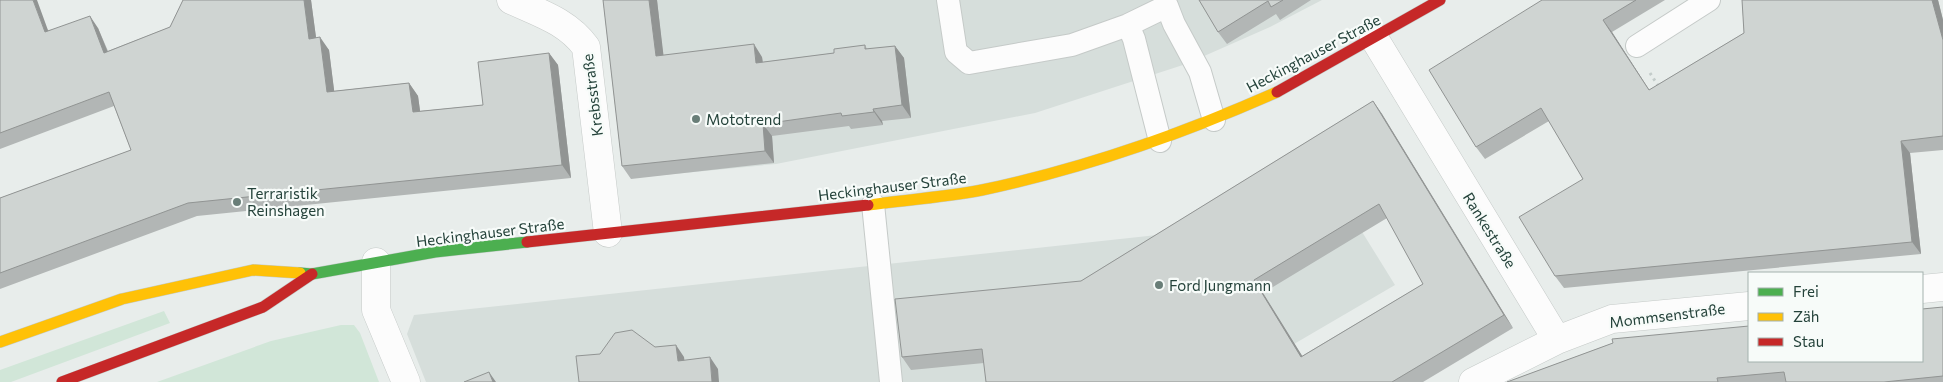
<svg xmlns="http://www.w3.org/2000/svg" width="1943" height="382" font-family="Commissioner,sans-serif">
	<rect width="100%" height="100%" fill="#e8edeb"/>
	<path fill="#d6dedb" d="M610 0H1322L1270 27 1186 64 1035 113 776 164 632 178Z
		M1315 156 1395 285 1294 344 1310 382H426L407 334 414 315 1194 231Z"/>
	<path fill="#d1e6d8" d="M164 311 170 323 11 382H0V370Z
		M341 325H354L360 333 379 382H157L271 341Z"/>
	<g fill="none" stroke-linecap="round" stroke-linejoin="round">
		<g stroke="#c5cac8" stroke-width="24">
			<path id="lane" d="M948 0 956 52 969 63 1072 45 1128 25 1167 6 1174 24 1200 72 1214 120
				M1128 25 1134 39 1160 141
				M1637 46 1709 0
				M873 204 891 382"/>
		</g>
		<g stroke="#c5cac8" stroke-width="29">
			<path id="street" d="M511 0C539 13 567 21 586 47L608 233
				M1374 38 1557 340
				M376 262V310L406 382
				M1922 289 1943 287
				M1473 382 1557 340 1612 319 1749 306"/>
		</g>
		<g stroke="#c3cbc8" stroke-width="12">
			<path id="fast" d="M300 273 312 274 435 252 527 242"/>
		</g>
		<g stroke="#c3cbc8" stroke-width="12">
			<path id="slow" d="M868 205C906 200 945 197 982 190 1086 168 1180 135 1277 92
				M0 342 122 299 253 270 300 273"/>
		</g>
		<g stroke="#c3cbc8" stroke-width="12">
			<path id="jam" d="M1277 92 1440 0
				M527 242 868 205
				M62 382 263 307 312 274"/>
		</g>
		<path stroke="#c3ccca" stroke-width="3" stroke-dasharray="2.5 4" stroke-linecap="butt" d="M1650 73 1659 87"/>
		<use href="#lane" stroke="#fcfcfc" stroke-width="22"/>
		<use href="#street" stroke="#fcfcfc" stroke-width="28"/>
		<use href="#fast" stroke="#4caf50" stroke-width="11"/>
		<use href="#slow" stroke="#ffc107" stroke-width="11"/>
		<use href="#jam" stroke="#c62828" stroke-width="11"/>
	</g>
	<path fill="#b2b6b5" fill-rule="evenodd" d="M0 0 48 30 98 28 108 51 170 27 183 0H311L316 38 329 50 334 91 409 83 418 96 420 111 483 105 549 53 558 65 571 178 197 216 0 289V198L131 150 114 106 0 149Z
		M603 0H657L663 55 762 57 763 62 834 53 865 45 867 49 895 46 904 58 911 118 882 121 883 125 851 129 849 126 772 136 774 163 631 179 622 166Z
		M1199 0H1311L1280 20 1276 14 1227 44 1218 32Z
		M1542 0H1665L1612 32 1649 90 1744 33 1742 0H1938L1943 20V150L1910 153 1921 254 1564 288 1555 276 1583 179 1549 121 1485 159 1476 147Z
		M1373 101 1382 114 1513 328 1423 382H986L984 363 911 370 902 357 1081 281ZM1387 218 1423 284 1302 356 1263 293Z
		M1943 307V382H1507L1613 343Z"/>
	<path fill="#919493" d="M33 0H37L53 44 45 32Z
		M304 0H311L318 52 309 39Z
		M649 0H657L665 68 656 56Z
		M1932 0H1938L1943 20V40Z
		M90 16 98 28 113 65 104 53Z
		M1603 20 1612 32 1657 102 1649 90Z
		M320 37 329 50 336 105 327 92Z
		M754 44 762 57 764 75 756 63Z
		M895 46 904 58 911 118 902 105Z
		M549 53 558 65 571 178 562 165Z
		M409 83 418 96 422 125 413 112Z
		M1373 101 1382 114 1513 328 1504 315Z
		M873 109 882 121 883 125 874 112Z
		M763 124 772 136 774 163 765 151Z
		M1901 141 1910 153 1921 254 1912 242Z
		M1254 280 1263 293 1311 370 1301 357Z
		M676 345 684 357 686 373 678 361Z
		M710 357 718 369 719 382H712Z
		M489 372 496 382H493Z"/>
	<path fill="#cfd4d2" stroke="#919493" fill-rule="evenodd" d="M0 0H33L45 32 90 16 104 53 170 27 183 0H304L309 39 320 37 327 92 409 83 413 112 483 105 478 62 549 53 562 165 188 203 0 273V198L131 150 109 92 0 133Z
		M603 0H649L656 56 754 44 756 63 834 53V49L865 45V49L895 46 902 105 873 109 874 112 842 116 841 113 763 124 765 151 622 166Z
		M1199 0H1283L1271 7 1268 1 1218 32Z
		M1542 0H1636L1603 20 1649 90 1744 33 1742 0H1932L1943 40V136L1901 141 1912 242 1555 276 1519 217 1583 179 1541 108 1476 147 1429 70Z
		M1373 101 1504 315 1392 382H986L982 349 902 357 895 299 1081 281ZM1379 204 1423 284 1301 357 1254 280Z
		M1943 307V376L1884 382H1786L1784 372 1717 378 1718 382H1507L1613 343 1612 339 1749 326V361H1922V309Z
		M632 330 655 347 676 345 678 361 710 357 712 382H579L576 356 600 354 615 333Z
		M489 372 493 382H464Z"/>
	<g fill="#697e78" stroke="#f7fbf9" stroke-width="2">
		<circle cx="696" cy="119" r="5"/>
		<circle cx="237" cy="202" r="5"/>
		<circle cx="1159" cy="285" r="5"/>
	</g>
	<g text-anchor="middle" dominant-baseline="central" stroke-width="4.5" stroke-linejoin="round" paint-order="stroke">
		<g font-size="15" fill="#24423a" stroke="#f7fbf9">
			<text transform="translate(1313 53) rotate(-28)">Heckinghauser Straße</text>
			<text transform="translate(592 95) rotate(-97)">Krebsstraße</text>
			<text transform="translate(892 186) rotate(-7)">Heckinghauser Straße</text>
			<text transform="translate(1490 230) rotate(58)">Rankestraße</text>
			<text transform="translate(490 232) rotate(-7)">Heckinghauser Straße</text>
			<text transform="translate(1667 315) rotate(-7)">Mommsenstraße</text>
		</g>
		<g font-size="15" fill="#24423a" stroke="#f7fbf9" text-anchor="start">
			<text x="706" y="119">Mototrend</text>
			<text x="247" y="193">Terraristik<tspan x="247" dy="17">Reinshagen</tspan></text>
			<text x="1169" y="285">Ford Jungmann</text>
		</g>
	</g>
	<rect x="1748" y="272" width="175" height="90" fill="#f7fbf9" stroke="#a3b1ad"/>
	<rect x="1758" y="288" width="25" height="8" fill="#4caf50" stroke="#a3b1ad"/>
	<text x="1793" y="297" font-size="15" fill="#24423a">Frei</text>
	<rect x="1758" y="313" width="25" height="8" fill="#ffc107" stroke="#a3b1ad"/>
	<text x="1793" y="322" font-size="15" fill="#24423a">Zäh</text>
	<rect x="1758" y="338" width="25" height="8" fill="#c62828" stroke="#a3b1ad"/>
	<text x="1793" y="347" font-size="15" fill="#24423a">Stau</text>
</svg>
